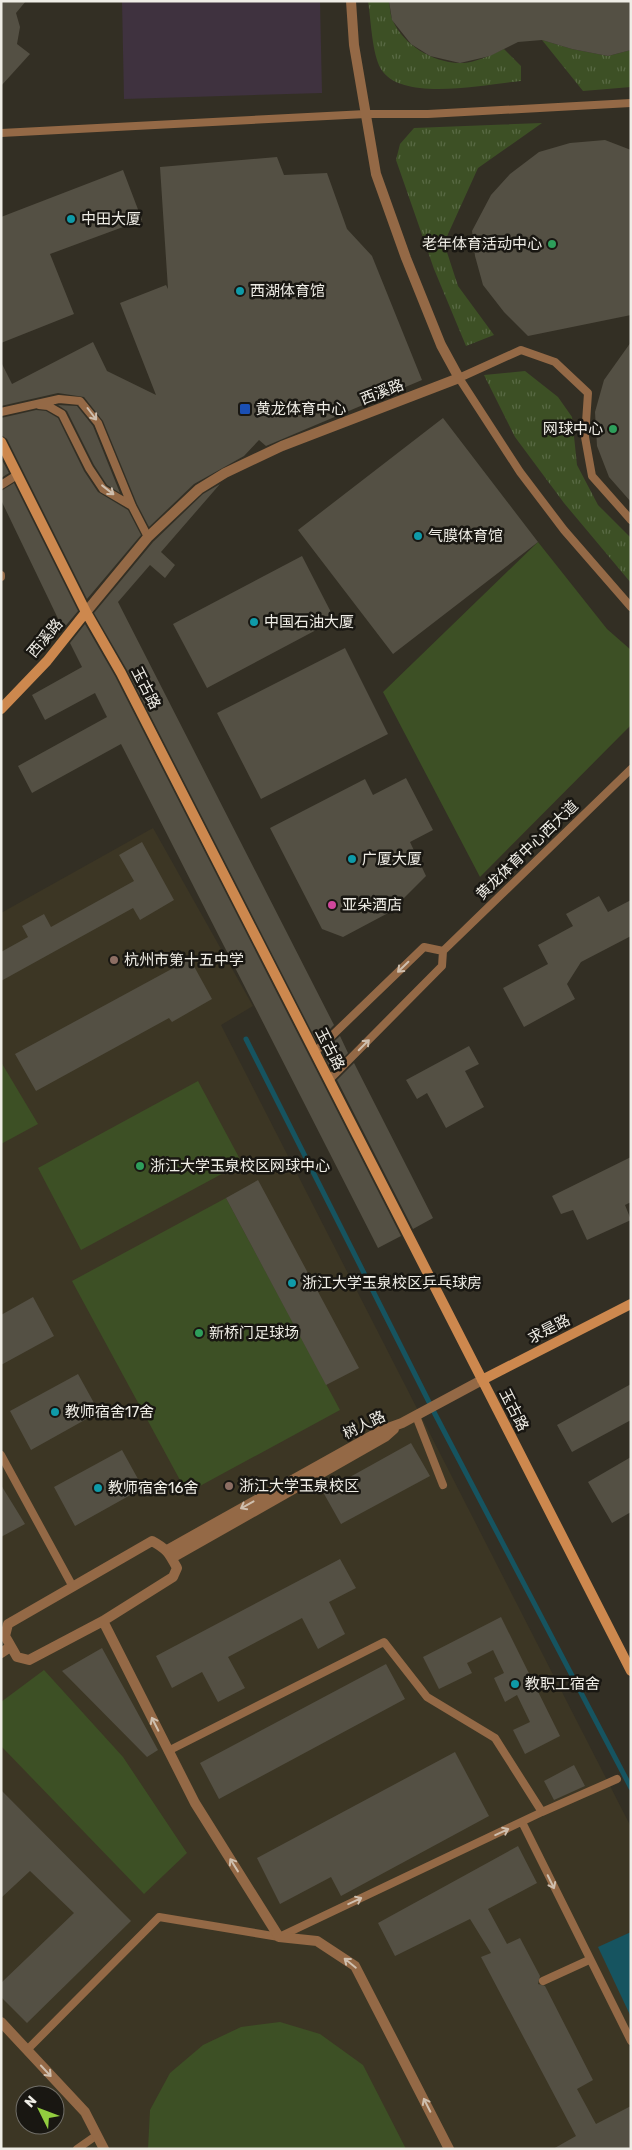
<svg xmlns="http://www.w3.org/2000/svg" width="632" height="2150" font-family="Rubik,'Noto Sans SC',sans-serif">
	<defs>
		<pattern id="grass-tufts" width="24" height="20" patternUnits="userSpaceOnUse" patternTransform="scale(1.25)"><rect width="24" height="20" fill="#3d5025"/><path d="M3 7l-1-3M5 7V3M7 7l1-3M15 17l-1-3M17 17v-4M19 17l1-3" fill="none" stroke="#596a45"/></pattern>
	</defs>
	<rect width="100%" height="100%" fill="#332f24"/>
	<path fill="#3f323f" d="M122 1H320L322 93 124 99Z"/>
	<path fill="#3c3624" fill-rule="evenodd" d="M153 828 253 1006 221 1025 631 1827V2149H1V913ZM25 2095H55V2125H25Z"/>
	<path fill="url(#grass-tufts)" d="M368 1H389C390 7 390 15 393 21 404 45 432 62 459 63 473 64 491 55 504 49L521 66V81C487 84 401 103 381 69 372 54 371 20 368 1Z
		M542 40 572 49 608 56 631 50V87L583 91Z
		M542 123 478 168 444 243 458 286 494 335 466 346 434 269 396 160 400 144 414 128Z
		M525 371 558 397 572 417 577 465 598 505 631 538V583L564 503 515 437 484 375Z"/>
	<path fill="#3d5025" d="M538 542 607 629 631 650V725L480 877 383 692Z
		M1 1062 38 1124 1 1144Z
		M198 1081 242 1163 81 1250 38 1168Z
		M226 1198 340 1410 187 1493 72 1281Z
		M44 1670 123 1757 187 1853 144 1894 1 1746V1702Z
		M280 2022 320 2034 363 2065 406 2149H148L150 2110 170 2073 203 2045 241 2027Z"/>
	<path fill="#165460" d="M631 1932V2017L598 1947Z"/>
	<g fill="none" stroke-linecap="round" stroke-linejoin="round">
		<path stroke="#165460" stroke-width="5" d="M246 1039 435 1414 631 1788"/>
	</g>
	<path fill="#545044" d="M1 1H26L16 13 20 27 17 44 30 54 1 86Z
		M389 1H631V50L608 56 572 49 542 40 518 42 490 56 460 63 430 56 411 44 392 20Z
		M605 140 631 150V315L528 336 504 312 483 285 475 256 472 231 491 195 510 174 539 152 570 143Z
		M277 157 284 175 327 173 347 229 372 256 422 380 266 446 259 440 244 456 194 484 149 527 137 504 103 421 84 397 58 393 1 406V362L12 384 93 342 107 371 156 395 120 303 166 285 168 289 160 167Z
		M123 170 142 220 50 254 74 314 1 343V217Z
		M631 342V502L609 477 597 446 595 412 604 380Z
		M58 405 77 406 93 426 120 493 107 485 94 465 67 411Z
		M36 410 46 411 58 418 84 471 98 492 128 510 141 535 87 599 7 439 1 435V418Z
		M443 418 538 542 393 654 298 530Z
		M1 458 9 473 1 478Z
		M14 483 78 611 63 629 1 500V491Z
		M220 484 161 552 175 565 165 578 150 565 118 602 334 1025 317 1042 127 670 94 613 153 542 203 494Z
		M302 556 335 620 207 688 173 624Z
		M85 624 115 676 401 1236 378 1248 121 744 32 793 18 766 107 717 95 693 45 720 32 695 82 667 70 643Z
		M345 648 388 734 261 799 217 713Z
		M406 778 433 830 410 842 426 876 390 912 343 937 322 929 270 828 365 779 373 795Z
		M142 842 174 900 140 920 133 908 1 981V952L28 937 22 926 44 914 51 927 134 881 119 855Z
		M599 896 608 912 631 900V936L581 962 567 984 575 999 524 1027 503 988 548 964 538 945 573 926 566 914Z
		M190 959 212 999 172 1022 169 1018 36 1091 15 1054Z
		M340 1036 348 1053 331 1070 323 1052Z
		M469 1046 479 1064 465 1071 484 1107 446 1128 427 1093 417 1099 406 1080Z
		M354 1063 433 1218 413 1229 337 1080Z
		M631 1157V1202L625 1205 631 1220 587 1240 573 1210 561 1214 552 1196Z
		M258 1180 359 1368 326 1385 226 1198Z
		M33 1297 54 1336 1 1365V1315Z
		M78 1374 99 1412 31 1450 10 1411Z
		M631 1384V1420L572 1452 557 1425Z
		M411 1443 430 1476 341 1524 323 1492Z
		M122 1450 143 1488 75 1526 54 1487Z
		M631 1457V1512L612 1523 588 1482Z
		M1 1485 25 1524 1 1537Z
		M340 1559 356 1588 329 1602 345 1634 318 1649 302 1618 228 1657 245 1688 218 1702 202 1672 172 1688 156 1656Z
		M501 1617 560 1736 525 1754 513 1730 530 1722 517 1695 505 1702 494 1678 504 1673 493 1650 467 1663 472 1673 439 1689 423 1657Z
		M102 1648 158 1750 147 1757 62 1671Z
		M386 1664 405 1699 219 1799 200 1763Z
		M455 1752 489 1816 341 1896 331 1877 280 1904 257 1858Z
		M574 1765 585 1786 554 1800 544 1781Z
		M1 1790 131 1921 27 2023 1 1997V1983L74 1913 30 1871 1 1898Z
		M518 1846 537 1883 488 1909 507 1944 520 1938 540 1976 538 1984 545 1986 593 2080 577 2089 596 2124 631 2106V2149H553L576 2136 481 1957 491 1953 470 1919 395 1956 378 1923Z"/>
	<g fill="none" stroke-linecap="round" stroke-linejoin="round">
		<path stroke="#946946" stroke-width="8" d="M1 133 366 114H428L631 103
			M39 405 48 406 62 414 89 468 103 489 132 506
			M1 412 59 399 80 401 98 423 132 506 148 537
			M1 485 17 475
			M631 520 592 476 585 437 588 393 555 362 521 350 459 378 520 472 564 530 631 607
			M1 575V577
			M315 1052 424 947 443 951
			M329 1080 442 966 443 951 631 769
			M416 1416 443 1485
			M1 1455 73 1587
			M168 1751 384 1642 427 1697 495 1738 542 1812
			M522 1822 631 2041
			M543 1981 589 1960
			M27 2050 159 1917 279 1937 542 1812 617 1779
			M77 2149 97 2135"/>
		<path stroke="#946946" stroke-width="10" d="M86 612 148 537 199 489 225 473 282 446 459 378 441 345 406 258 376 174 354 45 351 1
			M152 1541C167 1549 169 1553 177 1568L173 1577 103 1621 29 1660 17 1657 5 1636 8 1624Z
			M167 1550 380 1431 402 1423 482 1380
			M172 1558 385 1437 394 1429
			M103 1621 195 1803 279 1937 317 1941 355 1966 449 2149
			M1 1653 10 1647
			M1 2022 85 2112 104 2149"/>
		<path stroke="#cd884e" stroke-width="10" d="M1 442 86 612 121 673 631 1671
			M1 709 47 661 86 612
			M482 1380 631 1304"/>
	</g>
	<defs><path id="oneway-shaft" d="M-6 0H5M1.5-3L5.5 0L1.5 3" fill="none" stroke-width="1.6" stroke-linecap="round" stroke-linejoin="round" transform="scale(1.25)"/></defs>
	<g stroke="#cfbfae">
		<use href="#oneway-shaft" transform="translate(92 414) rotate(53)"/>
		<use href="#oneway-shaft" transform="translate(108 490) rotate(38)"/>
		<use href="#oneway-shaft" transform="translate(403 967) rotate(136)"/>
		<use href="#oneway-shaft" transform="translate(364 1045) rotate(-45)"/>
		<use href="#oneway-shaft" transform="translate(247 1505) rotate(151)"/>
		<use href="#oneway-shaft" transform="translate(155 1724) rotate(-117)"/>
		<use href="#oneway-shaft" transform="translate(502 1832) rotate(-25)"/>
		<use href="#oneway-shaft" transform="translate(234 1865) rotate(-122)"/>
		<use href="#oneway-shaft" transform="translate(551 1882) rotate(64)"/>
		<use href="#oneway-shaft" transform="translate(355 1901) rotate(-25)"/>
		<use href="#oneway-shaft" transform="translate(350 1963) rotate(-141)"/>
		<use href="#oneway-shaft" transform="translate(46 2071) rotate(47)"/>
		<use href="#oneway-shaft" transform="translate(427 2105) rotate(-117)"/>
	</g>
	<g fill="#0f9aa8" stroke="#191712" stroke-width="2">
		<circle cx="71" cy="219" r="5"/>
		<circle cx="240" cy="291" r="5"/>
		<circle cx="418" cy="536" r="5"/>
		<circle cx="254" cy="622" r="5"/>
		<circle cx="352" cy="859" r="5"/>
		<circle cx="292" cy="1283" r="5"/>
		<circle cx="55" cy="1412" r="5"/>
		<circle cx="98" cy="1488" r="5"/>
		<circle cx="515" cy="1684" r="5"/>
	</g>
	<g fill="#2e9e5b" stroke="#191712" stroke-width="2">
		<circle cx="552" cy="244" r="5"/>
		<circle cx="613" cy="429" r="5"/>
		<circle cx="140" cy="1166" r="5"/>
		<circle cx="199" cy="1333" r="5"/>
	</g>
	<rect fill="#1a4fb4" stroke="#191712" stroke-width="2" x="239" y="403" width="12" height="12" rx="2.5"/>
	<circle fill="#d1479c" stroke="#191712" stroke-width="2" cx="332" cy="905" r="5"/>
	<g fill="#8d6e63" stroke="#191712" stroke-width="2">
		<circle cx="114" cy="960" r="5"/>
		<circle cx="229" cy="1486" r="5"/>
	</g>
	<g text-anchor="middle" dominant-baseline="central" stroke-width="5" stroke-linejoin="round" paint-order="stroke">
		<g font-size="15" fill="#efede6" stroke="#191712" text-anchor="start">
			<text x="81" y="219">中田大厦</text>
			<text x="542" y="244" text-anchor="end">老年体育活动中心</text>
			<text x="250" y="291">西湖体育馆</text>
			<text x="256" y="409">黄龙体育中心</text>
			<text x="603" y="429" text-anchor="end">网球中心</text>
			<text x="428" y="536">气膜体育馆</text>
			<text x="264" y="622">中国石油大厦</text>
			<text x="362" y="859">广厦大厦</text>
			<text x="342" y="905">亚朵酒店</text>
			<text x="124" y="960">杭州市第十五中学</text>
			<text x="150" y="1166">浙江大学玉泉校区网球中心</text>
			<text x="302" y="1283">浙江大学玉泉校区乒乓球房</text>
			<text x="209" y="1333">新桥门足球场</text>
			<text x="65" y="1412">教师宿舍17舍</text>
			<text x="239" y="1486">浙江大学玉泉校区</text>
			<text x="108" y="1488">教师宿舍16舍</text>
			<text x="525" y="1684">教职工宿舍</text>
		</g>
		<g font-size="15" fill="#efede6" stroke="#191712">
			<text transform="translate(382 392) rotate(-21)">西溪路</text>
			<text transform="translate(45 638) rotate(-50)">西溪路</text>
			<text transform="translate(146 688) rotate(63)">玉古路</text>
			<text transform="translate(527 850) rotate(-44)">黄龙体育中心西大道</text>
			<text transform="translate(330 1049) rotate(63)">玉古路</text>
			<text transform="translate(549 1329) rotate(-27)">求是路</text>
			<text transform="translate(514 1410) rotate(63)">玉古路</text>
			<text transform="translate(364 1425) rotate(-26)">树人路</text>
		</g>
	</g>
	<rect width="632" height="2150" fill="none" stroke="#efede6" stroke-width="5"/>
	<g transform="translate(40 2110) rotate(312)"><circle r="24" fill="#191712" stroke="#6f6d67"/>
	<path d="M0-4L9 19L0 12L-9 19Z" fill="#92cd3f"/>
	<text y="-8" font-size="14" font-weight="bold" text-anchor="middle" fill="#efede6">N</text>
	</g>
</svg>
